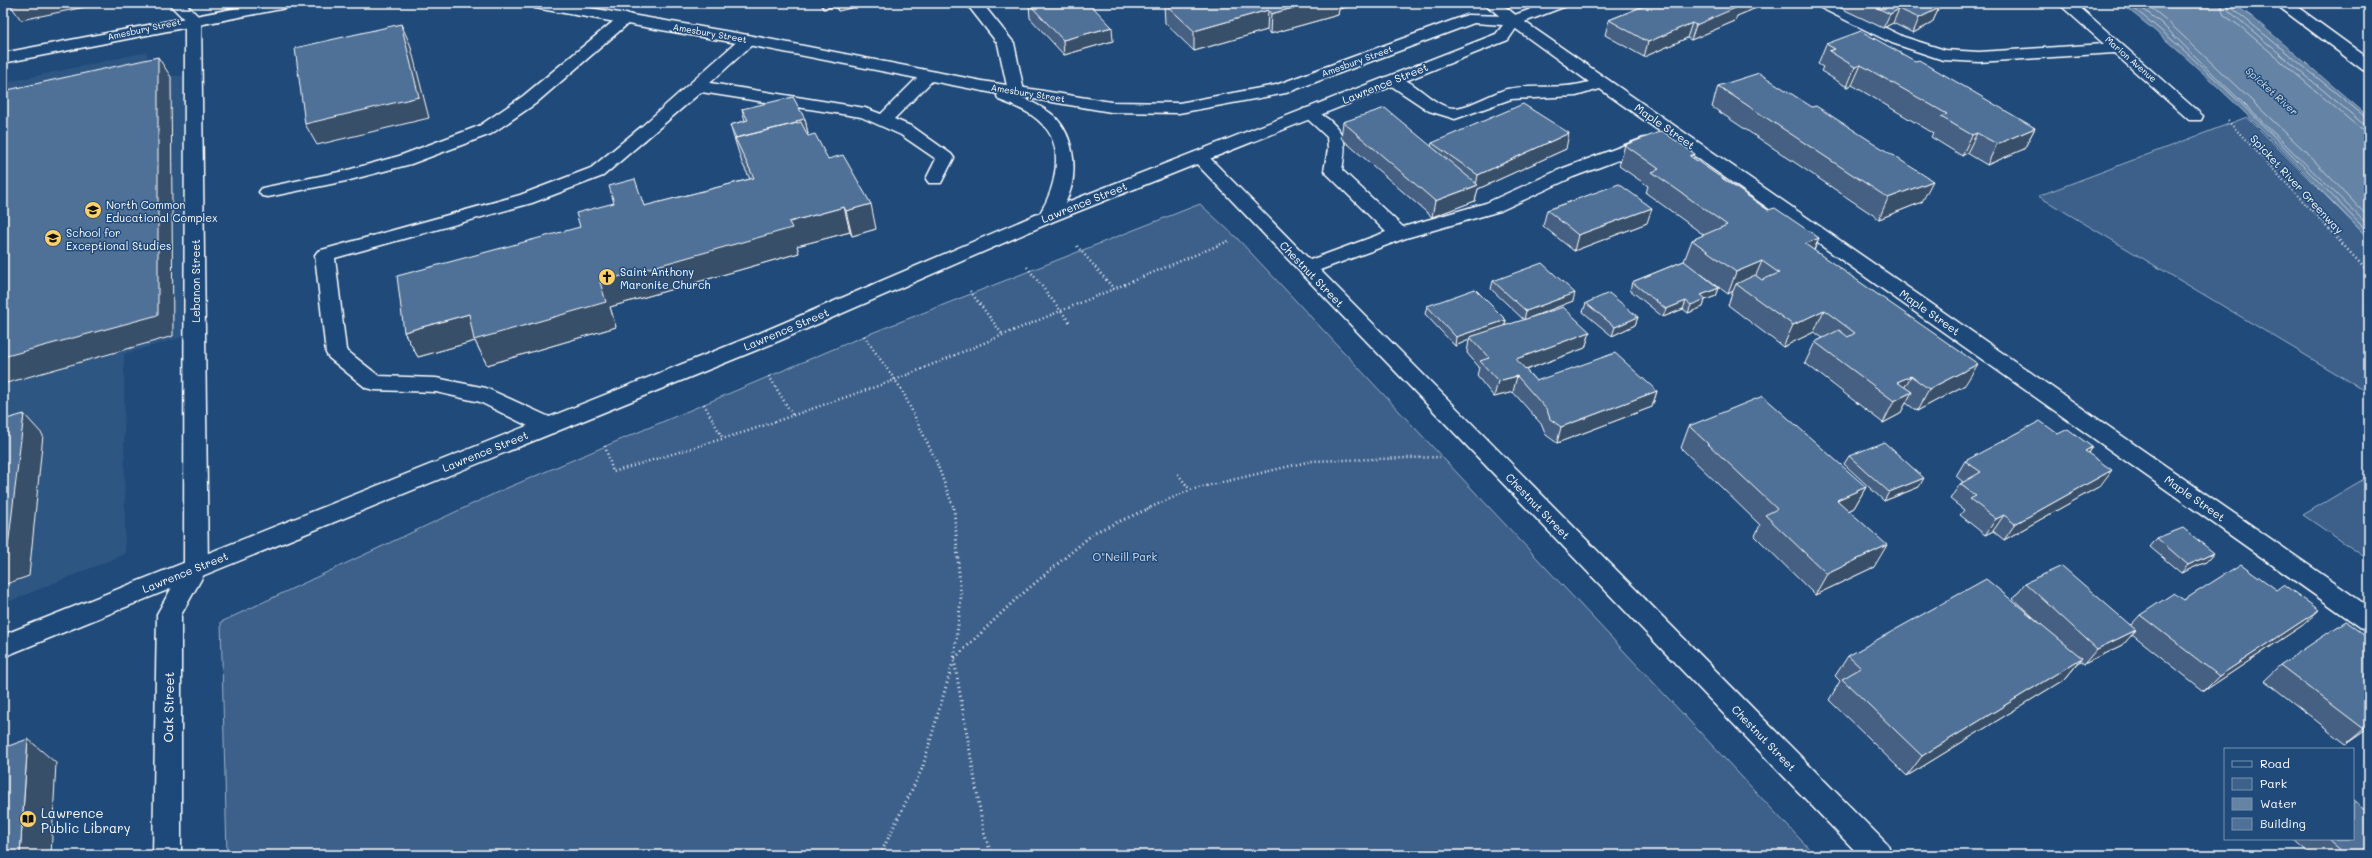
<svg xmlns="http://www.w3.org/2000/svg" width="2372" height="858" font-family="Mali,sans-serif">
	<rect width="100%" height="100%" fill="#1f4a7a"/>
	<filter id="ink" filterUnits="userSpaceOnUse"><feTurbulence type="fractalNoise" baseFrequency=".025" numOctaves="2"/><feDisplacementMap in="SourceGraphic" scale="8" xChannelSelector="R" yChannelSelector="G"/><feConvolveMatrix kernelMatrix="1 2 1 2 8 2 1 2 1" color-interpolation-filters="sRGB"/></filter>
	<g filter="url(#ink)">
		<path fill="#2e5683" d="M147 52 149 76H183V337L124 354 125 554 3 604V83Z"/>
		<path fill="#3c618b" stroke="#9eb0c5" d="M2247 117 2369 239V393L2038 196Z
			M1200 204 1237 238 1815 855H227L221 622 500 491 864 336Z
			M2369 476V560L2303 515Z"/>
		<path fill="#6583a4" stroke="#a3b5c8" d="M2120 3H2232L2251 16 2369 117V239C2291 159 2209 71 2120 3Z"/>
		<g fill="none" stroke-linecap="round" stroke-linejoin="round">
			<path stroke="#c1cddb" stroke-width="1" d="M2127 3C2215 71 2291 155 2369 233
				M2135 3 2161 23 2369 226
				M2145 3 2165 19 2306 152 2369 218
				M2220 3 2224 15 2241 27 2358 127 2369 131
				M2226 3 2229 11 2362 123 2369 125
				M2231 3 2232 8 2369 120"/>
			<g stroke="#fff" stroke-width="3">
				<path id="minor" d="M168 3H185L201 19 208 567 181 615V855H153L157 614 184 566 185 20Z
					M966 3H982L1014 43 1024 91 1022 95H1010L1008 91 998 44Z
					M1484 3H1501L1519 18 2369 607V630L2360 627 1600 89 1576 96 1511 99 1455 119 1429 111 1387 83 1385 80 1387 77C1410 71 1432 109 1455 108 1468 108 1492 93 1507 89 1534 84 1562 90 1589 82L1509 24Z
					M1814 3H1834L1904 37 1945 50 1979 52 2104 44 2058 3H2075L2203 116 2201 120H2189L2114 53 1979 62 1943 60 1892 43 1817 6Z
					M2274 3H2292L2369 59V72L2363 70Z
					M626 13 631 15 634 18 631 21 535 104 491 134 411 164 346 181 268 197 262 196 259 192 262 188 344 171 399 156 479 126 523 96 621 15Z
					M748 35 754 37 756 40 754 43 710 83 865 108 881 114 923 72H935L937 75 935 78 894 119 913 127 951 154 954 158 941 183H929L926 179 936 159 901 135 861 117 701 92 603 176 532 203 335 258 346 350 379 376 436 378 486 388 556 420 559 426 556 432 548 434 540 432 480 402 436 392 374 390 366 388 329 358 326 353 315 255 318 251 520 195 591 168 641 127 742 37Z
					M1309 108C1317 110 1322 115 1328 119 1348 136 1346 146 1342 170L1403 227 1486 203 1561 169 1644 138H1656L1659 142 1656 146 1573 177 1500 211 1406 238 1320 270 1888 845 1892 855H1859L1190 157 1193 153H1205L1310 260 1386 232 1324 171 1328 149 1327 137 1301 113 1303 109Z"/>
			</g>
			<g stroke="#fff" stroke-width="3">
				<path id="major" d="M263 3H294L286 8 3 63V53Z
					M527 3H561L748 35 982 81 1111 102 1179 103 1276 85 1467 15 1512 16 1547 3H1569L1566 6 1519 24 1508 40 1054 221 774 343 3 657V635L760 333 1040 213C1055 190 1066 146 1042 124 1031 112 1014 106 999 100L997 96 998 94 748 45 535 8ZM1474 23 1503 25 1496 34 1065 203C1079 178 1076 137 1054 116 1045 108 1033 103 1022 97L1111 112 1179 113 1286 93Z"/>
			</g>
			<path stroke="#fff" stroke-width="2" stroke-dasharray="1 2.5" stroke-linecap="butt" d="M2228 121 2327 227"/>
			<path stroke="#fff" stroke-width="2.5" stroke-dasharray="1 3" stroke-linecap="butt" d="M2326 226 2369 273
				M1077 246 1114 289
				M1027 267 1071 324
				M970 291 1003 335
				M864 336 902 390 936 461 954 509
				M769 376 793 416
				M704 404 723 439
				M605 446 613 472 748 431 895 380 1231 240
				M1178 474 1190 490
				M1147 509 1190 490 1311 461 1440 457"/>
			<path stroke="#fff" stroke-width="3" stroke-dasharray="1 3.5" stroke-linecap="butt" d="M954 508 961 599 954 659 984 833 992 855
				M880 855 922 769 954 659 1014 601 1095 532 1150 508"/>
			<use href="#minor" fill="#1f4a7a" fill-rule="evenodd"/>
			<use href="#major" fill="#1f4a7a" fill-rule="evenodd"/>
		</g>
		<path fill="#456182" stroke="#fff" d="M819 3H871L838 11 835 7 823 9Z
			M1032 3H1092L1089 4 1113 41 1064 55 1030 18 1029 4Z
			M1164 3H1362L1339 9 1338 15 1270 34 1267 30 1194 51 1165 23Z
			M1651 3H1768L1737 16 1735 21 1691 40 1687 38 1644 57 1605 35 1609 20Z
			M1830 3H1933L1930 4 1939 8 1932 23 1913 33 1893 23 1883 28Z
			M1826 44 2035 128 2024 149 1987 165 1967 153 1962 156 1931 137 1933 133 1852 85 1847 87 1821 71 1823 67 1818 64Z
			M1718 86 1922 202 1879 219 1712 107Z
			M742 109 805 119 808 134H807L808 136 828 159 876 229 852 236 850 232 797 246 799 253 610 307 616 327 487 365 475 341 418 357 404 332 580 227 645 206 750 179 742 163 730 125 745 121Z
			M1343 122 1431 146 1432 143 1566 149 1478 189 1475 201 1432 217 1341 138Z
			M1625 145 1694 159 1768 210 1819 238 1814 251 1965 385 1917 411 1906 403 1900 414 1883 423 1805 363 1815 342 1823 338 1814 332 1783 347 1728 305 1733 291 1728 294 1701 274 1719 288 1716 296 1705 300 1703 307 1688 313 1683 309 1663 317 1630 290 1632 282 1684 261 1692 240 1704 235 1646 193 1648 186 1619 166Z
			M1547 210 1647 223 1574 251 1543 226Z
			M1493 281 1573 301 1525 319 1590 332 1585 348 1526 370 1536 381 1657 391 1652 407 1557 443 1546 435 1542 425 1513 392 1494 397 1477 376 1479 367 1467 353 1469 340 1455 346 1425 314 1427 306 1506 320 1505 326 1524 320 1491 289Z
			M1586 303 1638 317 1635 325 1612 336 1583 312Z
			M1689 426 1866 487 1854 508 1849 511 1874 567 1815 595 1755 536 1760 525 1681 448Z
			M2058 434 2092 447 2088 453 2100 486 2004 540 1993 531 1985 535 1960 515 1964 510 1950 499 1960 484 1963 482 1956 476 1965 461Z
			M1849 456 1919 487 1884 501 1844 464Z
			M2157 538 2214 553 2206 562 2181 573 2150 547Z
			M2025 583 2131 625 2140 615 2184 600 2303 625 2204 691 2132 634 2123 645 2084 664 2080 661 2065 679 1907 776 1829 700 1840 681 1835 676 1848 656 2042 625 2013 599Z
			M2369 638V728L2346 744 2264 680 2280 665Z
			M2294 839H2353L2369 855H2312Z"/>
		<path fill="#384f6a" stroke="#fff" d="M3 3H17L3 6Z
			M25 3H95V5L21 20 11 6Z
			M822 3H834L835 7 823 9Z
			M836 3H871L838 11Z
			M1311 3H1362L1339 9 1338 15 1270 34 1271 14Z
			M1739 3H1768L1737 16 1735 21 1691 40 1696 25Z
			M1939 8 1932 23 1913 33 1919 18Z
			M1899 9 1893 23 1883 28 1890 14Z
			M1268 10 1267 30 1194 51V31Z
			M1692 23 1687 38 1644 57 1648 42Z
			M401 24 410 44 429 118 317 145 305 124Z
			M1112 27 1113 41 1064 55 1063 40Z
			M158 57 171 77 173 336 3 384V357Z
			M1861 65 1852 85 1847 87 1855 67Z
			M805 119 808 134 801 136 796 121Z
			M2035 128 2024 149 1987 165 1997 144Z
			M1569 133 1566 149 1478 189 1475 201 1432 217 1435 201 1476 186 1478 175Z
			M1977 133 1967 153 1962 156 1972 135Z
			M1695 154 1688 175 1690 156Z
			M1933 181 1922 202 1879 219 1888 198Z
			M871 204 876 229 852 236 846 211Z
			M844 207 850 232 797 246 799 253 610 307 616 327 487 365 475 341 418 357 404 332 469 314 789 222Z
			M1652 208 1647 223 1574 251 1578 235Z
			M1819 238 1810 259 1805 244Z
			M1762 261 1753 282 1736 284 1733 291 1728 294 1736 272Z
			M1719 288 1716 296 1705 300 1703 307 1688 313 1691 305 1701 295Z
			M1575 293 1573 301 1524 320 1526 311Z
			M1686 301 1683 309 1663 317 1666 309Z
			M1824 310 1814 332 1783 347 1793 325Z
			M1638 317 1635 325 1612 336 1615 327Z
			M1506 320 1504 328 1470 337 1469 340 1455 346 1456 337Z
			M1590 332 1585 348 1512 375 1516 359Z
			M1978 364 1965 385 1917 411 1929 389Z
			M1517 376 1513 392 1494 397 1498 381Z
			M1911 376 1899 397 1897 382Z
			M1657 391 1652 407 1557 443 1561 427Z
			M1912 392 1900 414 1883 423 1894 401Z
			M24 414 43 435 29 576 3 585V556Z
			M2092 447 2081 462 2085 451Z
			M2112 470 2100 486 2004 540 2015 524Z
			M1924 478 1919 487 1884 501 1889 492Z
			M1866 487 1854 508 1826 522 1837 500Z
			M2004 515 1993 531 1985 535 1996 519Z
			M1887 545 1874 567 1815 595 1827 574Z
			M2214 553 2206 562 2181 573 2188 565Z
			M2319 610 2303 625 2204 691 2219 676Z
			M2136 630 2123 645 2084 664 2097 649Z
			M2082 658 2065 679 1907 776 1922 756Z
			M2369 726V728L2346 744 2364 729Z
			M28 739 56 763 51 855H20Z"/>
		<path fill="#507197" stroke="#fff" d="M11 3H25L11 6Z
			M1032 3H1089L1112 27 1063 40 1029 4Z
			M1164 3H1311L1271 14 1268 10 1194 31Z
			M1651 3H1739L1736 4 1740 6 1696 25 1692 23 1648 42 1609 20Z
			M1867 3H1927L1939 8 1919 18 1899 9 1890 14Z
			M401 24 419 97 305 124 295 48Z
			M1861 31 1915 61 1919 60 2035 128 1997 144 1977 133 1972 135 1941 117 1947 114 1861 65 1855 67 1829 51 1835 49 1826 44Z
			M158 57V315L3 357V91Z
			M1759 73 1812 107 1816 106 1933 181 1888 198 1718 86Z
			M793 97 805 119 796 121 797 123 736 138 730 125 748 120 742 109Z
			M1523 104 1569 133 1478 175 1432 143Z
			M1385 108 1478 185 1435 201 1343 122Z
			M801 122 808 136 815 134 828 159 843 155 871 204 846 211 844 207 789 222 792 228 600 282 606 302 474 340 469 314 404 332 397 276 580 227 576 213 614 203 609 186 635 179 644 206 754 178 735 138Z
			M1662 131 1695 154 1690 156 1768 210 1775 208 1819 238 1805 244 1978 364 1929 389 1911 376 1897 382 1912 392 1894 401 1815 342 1839 330 1848 337 1855 333 1824 310 1793 325 1736 284 1755 275 1762 280 1779 273 1762 261 1736 272 1692 240 1727 225 1652 172 1659 169 1625 145Z
			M1619 184 1652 208 1578 235 1547 210Z
			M1684 261 1719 288 1701 295 1706 299 1691 305 1686 301 1666 309 1632 282Z
			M1542 263 1575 293 1526 311 1493 281Z
			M1475 289 1506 320 1456 337 1427 306Z
			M1609 293 1638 317 1615 327 1586 303Z
			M1563 307 1590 332 1516 359 1536 381 1615 353 1657 391 1561 427 1550 419 1547 410 1517 376 1498 381 1480 361 1489 358 1470 337Z
			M1763 396 1866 487 1837 500 1887 545 1827 574 1765 515 1777 509 1689 426Z
			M24 414 7 555 3 556V420Z
			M2040 421 2058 434 2068 429 2092 447 2085 451 2112 470 2015 524 2004 515 1996 519 1970 499 1976 496 1960 484 1981 472 1965 461Z
			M1884 442 1924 478 1889 492 1849 456Z
			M2183 528 2214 553 2188 565 2157 538Z
			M2241 564 2277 590 2284 585 2319 610 2219 676 2140 615 2174 593 2184 600Z
			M2062 566 2136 630 2097 649 2025 583Z
			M1986 579 2082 658 1922 756 1842 679 1861 668 1848 656Z
			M2346 621 2369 638V726L2364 729 2280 665Z
			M28 739 20 855H3V748Z
			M2353 799 2369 813V855H2346L2328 839H2353Z"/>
	</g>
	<defs>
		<g id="school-disc" transform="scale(0.9)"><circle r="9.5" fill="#ffd166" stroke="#1f4a7a"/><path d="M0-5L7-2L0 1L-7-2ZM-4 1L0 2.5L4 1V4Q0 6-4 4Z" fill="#111"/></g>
		<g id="church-disc" transform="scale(0.9)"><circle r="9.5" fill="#ffd166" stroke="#1f4a7a"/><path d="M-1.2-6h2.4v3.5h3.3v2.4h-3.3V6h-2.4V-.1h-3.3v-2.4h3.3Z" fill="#111"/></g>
		<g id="library-disc" transform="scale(0.9)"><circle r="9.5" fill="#ffd166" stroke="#1f4a7a"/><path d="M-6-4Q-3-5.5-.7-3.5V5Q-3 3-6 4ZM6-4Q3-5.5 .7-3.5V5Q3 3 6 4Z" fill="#111"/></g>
	</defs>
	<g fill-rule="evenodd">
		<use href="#school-disc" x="93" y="210"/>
		<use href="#school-disc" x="53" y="238"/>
		<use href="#church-disc" x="607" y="277"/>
		<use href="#library-disc" x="28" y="819"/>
	</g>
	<g text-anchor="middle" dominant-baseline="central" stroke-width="3" stroke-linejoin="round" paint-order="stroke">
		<g font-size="9" fill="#fff" stroke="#1f4a7a">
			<text transform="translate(144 29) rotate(-12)">Amesbury Street</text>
			<text transform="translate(710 33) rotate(10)">Amesbury Street</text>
			<text transform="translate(2131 59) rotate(41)">Marion Avenue</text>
			<text transform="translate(1357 61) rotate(-20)">Amesbury Street</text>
			<text transform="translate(1028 93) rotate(9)">Amesbury Street</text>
		</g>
		<g font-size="10" font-style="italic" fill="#d8e0e8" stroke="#1f4a7a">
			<text transform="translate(2272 91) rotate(42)">Spicket River</text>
		</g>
		<g font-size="11" fill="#fff" stroke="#1f4a7a">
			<text transform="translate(1385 83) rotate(-22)">Lawrence Street</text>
			<text transform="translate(1665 126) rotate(35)">Maple Street</text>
			<text transform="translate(2297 184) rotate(47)">Spicket River Greenway</text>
			<text transform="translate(1084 202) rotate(-22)">Lawrence Street</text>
			<text transform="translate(1312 274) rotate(46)">Chestnut Street</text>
			<text transform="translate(195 281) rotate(-90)">Lebanon Street</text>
			<text transform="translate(1930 312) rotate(35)">Maple Street</text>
			<text transform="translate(786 329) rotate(-23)">Lawrence Street</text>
			<text transform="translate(485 451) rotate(-22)">Lawrence Street</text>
			<text transform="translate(2195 498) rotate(35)">Maple Street</text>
			<text transform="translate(1538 506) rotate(46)">Chestnut Street</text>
			<text transform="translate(185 572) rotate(-22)">Lawrence Street</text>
			<text transform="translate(1764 738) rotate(46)">Chestnut Street</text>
		</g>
		<g font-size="11" fill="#fff" stroke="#1f4a7a" text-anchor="start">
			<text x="106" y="204">North Common<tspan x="106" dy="13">Educational Complex</tspan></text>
			<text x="66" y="232">School for<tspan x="66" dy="13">Exceptional Studies</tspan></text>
			<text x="620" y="271">Saint Anthony<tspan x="620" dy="13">Maronite Church</tspan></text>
		</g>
		<g font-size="11" fill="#d8dfe8" stroke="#1f4a7a">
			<text x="1125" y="556">O"Neill Park</text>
		</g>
		<g font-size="13" fill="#fff" stroke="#1f4a7a">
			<text transform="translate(168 707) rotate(-89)">Oak Street</text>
		</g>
		<g font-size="13" fill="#fff" stroke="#1f4a7a" text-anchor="start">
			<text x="41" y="812">Lawrence<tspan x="41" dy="15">Public Library</tspan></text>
		</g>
	</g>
	<rect width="2372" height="858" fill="none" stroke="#1f4a7a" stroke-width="16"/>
	<rect x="8" y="8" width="2356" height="842" fill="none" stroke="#fff" stroke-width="1.5" filter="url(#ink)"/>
	<rect x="2224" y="748" width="130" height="92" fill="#1f4a7a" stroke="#7992af"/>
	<rect x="2232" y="761" width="20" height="6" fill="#1f4a7a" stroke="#7992af"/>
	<text x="2260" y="768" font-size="12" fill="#ffffff">Road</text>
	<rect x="2232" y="778" width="20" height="12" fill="#3c618b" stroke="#7992af"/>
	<text x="2260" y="788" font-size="12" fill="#ffffff">Park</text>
	<rect x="2232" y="798" width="20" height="12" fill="#6583a4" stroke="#7992af"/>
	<text x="2260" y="808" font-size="12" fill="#ffffff">Water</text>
	<rect x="2232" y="818" width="20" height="12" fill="#507197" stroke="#7992af"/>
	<text x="2260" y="828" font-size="12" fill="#ffffff">Building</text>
</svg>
